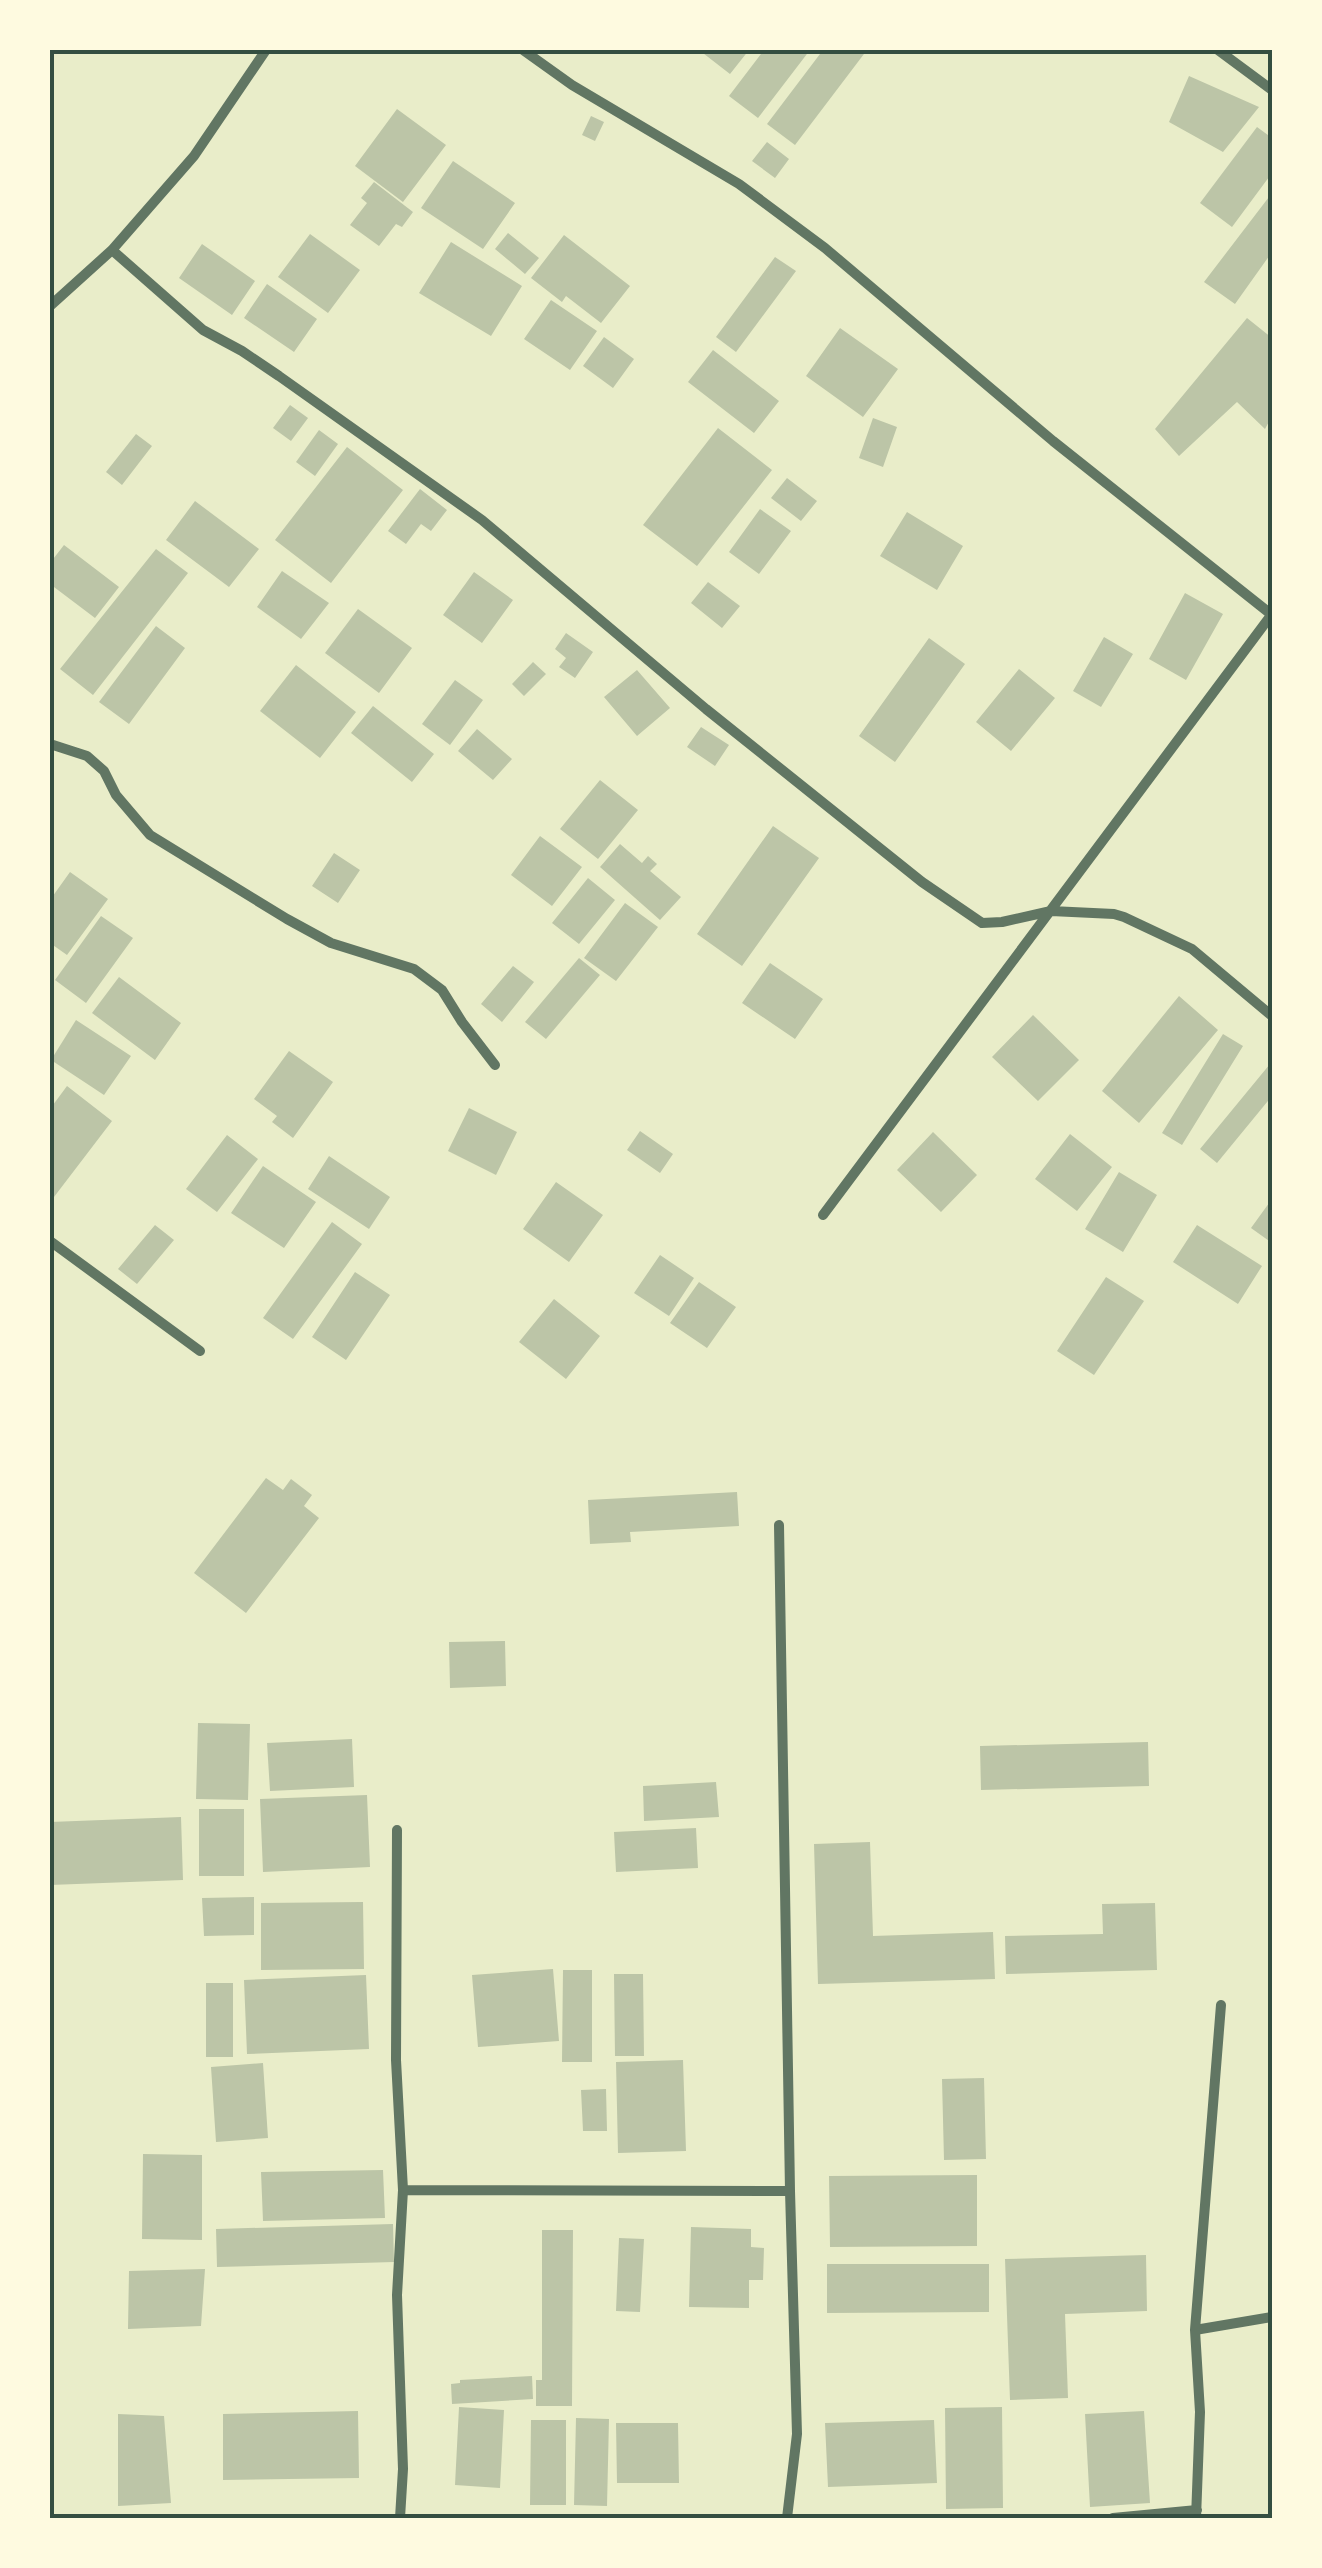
<svg xmlns="http://www.w3.org/2000/svg" width="1322" height="2568" font-family="Spectral,serif">
	<rect width="100%" height="100%" fill="#e9edc9"/>
	<path fill="#bcc5a7" d="M699 50H749L730 74Z
		M764 50H810L758 118 729 96Z
		M823 50H867L795 145 767 124Z
		M1189 76 1259 107 1223 152 1169 122Z
		M397 109 446 145 403 202 355 166Z
		M591 116 604 122 595 141 582 135Z
		M1257 127 1272 138V173L1232 227 1200 203Z
		M767 142 789 159 775 178 752 161Z
		M453 161 515 203 483 249 421 208Z
		M374 182 413 212 402 227 396 224 379 246 350 225 367 203 361 198Z
		M1272 193V252L1235 304 1204 282Z
		M508 233 539 258 525 274 495 249Z
		M310 234 360 270 328 313 278 277Z
		M564 235 630 286 601 323 566 296 562 302 531 278Z
		M451 242 522 286 491 336 419 293Z
		M202 244 255 281 232 315 179 278Z
		M775 257 796 271 736 352 716 337Z
		M267 284 317 319 294 352 244 318Z
		M551 300 597 331 570 370 524 339Z
		M1247 318 1272 338V416L1265 429 1237 402 1179 456 1155 429Z
		M840 328 898 369 863 417 806 376Z
		M604 337 634 359 613 388 583 366Z
		M713 350 779 401 754 433 688 382Z
		M290 405 308 418 291 441 273 428Z
		M873 418 897 427 883 467 859 458Z
		M718 428 772 470 697 566 643 525Z
		M319 430 338 444 315 476 296 462Z
		M136 434 152 446 122 485 106 472Z
		M347 447 403 490 331 583 275 540Z
		M787 478 817 501 801 521 771 498Z
		M420 489 447 510 431 531 421 524 406 544 388 531Z
		M195 501 259 549 229 587 166 540Z
		M760 509 791 531 759 574 729 552Z
		M907 512 963 546 937 590 880 556Z
		M64 545 119 587 95 618 50 584V563Z
		M156 549 188 573 93 695 60 669Z
		M282 571 329 603 301 639 257 607Z
		M474 572 513 600 482 643 443 615Z
		M708 582 740 606 722 628 691 603Z
		M1185 593 1223 614 1186 680 1149 659Z
		M358 609 412 648 379 693 325 653Z
		M156 626 185 648 129 724 99 702Z
		M566 633 593 652 575 678 559 667 566 658 555 649Z
		M1104 637 1133 654 1101 707 1073 691Z
		M929 638 965 664 895 762 859 736Z
		M533 662 546 674 524 696 512 684Z
		M296 665 356 712 320 758 260 711Z
		M1019 669 1055 698 1011 751 976 722Z
		M637 670 670 708 637 736 604 697Z
		M455 680 483 700 450 745 422 724Z
		M373 706 434 754 412 782 351 733Z
		M701 727 729 745 715 766 687 747Z
		M477 729 512 759 493 780 458 751Z
		M600 780 638 810 598 859 560 829Z
		M773 826 819 858 742 966 697 934Z
		M540 836 582 867 552 906 511 875Z
		M620 844 642 863 648 856 657 864 650 871 681 897 660 920 600 867Z
		M334 853 360 870 338 903 312 886Z
		M70 872 108 899 67 955 50 943V900Z
		M588 878 615 900 579 944 552 923Z
		M625 903 658 927 616 981 584 958Z
		M101 916 133 938 86 1003 55 980Z
		M579 958 600 975 546 1039 525 1022Z
		M770 963 823 999 795 1039 742 1003Z
		M513 966 534 982 502 1022 481 1004Z
		M119 977 181 1023 155 1060 92 1013Z
		M1179 996 1218 1030 1139 1123 1102 1091Z
		M1033 1015 1079 1060 1038 1101 992 1057Z
		M76 1020 131 1056 104 1095 51 1060Z
		M1223 1034 1243 1046 1182 1145 1162 1133Z
		M289 1051 333 1082 293 1138 272 1122 277 1116 254 1099Z
		M1270 1064 1272 1066V1096L1217 1163 1200 1149Z
		M67 1086 112 1121 54 1197 50 1194V1109Z
		M469 1108 517 1132 496 1175 448 1151Z
		M640 1131 673 1154 660 1173 627 1150Z
		M933 1132 977 1175 941 1212 897 1170Z
		M1070 1134 1112 1167 1077 1211 1035 1179Z
		M227 1135 258 1159 217 1212 186 1189Z
		M329 1156 390 1197 369 1229 308 1189Z
		M263 1166 316 1202 284 1248 231 1213Z
		M1119 1172 1157 1195 1123 1252 1085 1229Z
		M556 1182 603 1215 569 1262 523 1229Z
		M1272 1199V1243L1251 1228Z
		M332 1222 362 1244 293 1339 263 1318Z
		M155 1225 174 1240 137 1284 118 1269Z
		M1197 1225 1262 1266 1238 1304 1173 1262Z
		M660 1255 694 1278 669 1316 634 1293Z
		M355 1272 390 1295 346 1360 312 1337Z
		M1106 1277 1144 1301 1094 1375 1057 1351Z
		M699 1282 736 1307 707 1348 670 1323Z
		M554 1299 600 1336 566 1379 519 1342Z
		M266 1478 283 1490 291 1479 312 1495 304 1506 319 1518 246 1613 194 1573Z
		M737 1492 739 1526 630 1532 631 1542 590 1544 588 1500Z
		M505 1641 506 1686 450 1688 449 1642Z
		M198 1723 250 1724 248 1800 196 1799Z
		M352 1739 354 1787 270 1791 267 1743Z
		M1148 1742 1149 1786 981 1790 980 1746Z
		M716 1782 719 1817 644 1821 643 1786Z
		M367 1795 370 1867 263 1872 260 1799Z
		M199 1809H244V1876H199Z
		M181 1817 183 1880 50 1885V1822Z
		M696 1828 698 1868 616 1872 614 1832Z
		M870 1842 873 1936 993 1932 995 1979 818 1984 814 1844Z
		M254 1897V1935L204 1936 202 1898Z
		M363 1902 364 1969 261 1970V1903Z
		M1155 1903 1157 1970 1006 1974 1005 1936 1103 1934 1102 1904Z
		M553 1969 559 2041 478 2047 472 1975Z
		M563 1970H592V2062H562Z
		M614 1974H643L644 2056H615Z
		M366 1975 369 2049 247 2054 244 1980Z
		M206 1983H233V2057H206Z
		M683 2060 686 2151 618 2153 616 2062Z
		M263 2063 268 2138 216 2142 211 2067Z
		M984 2078 986 2159 944 2160 942 2079Z
		M606 2089 607 2131H583L581 2090Z
		M143 2154 202 2155V2240L142 2239Z
		M383 2170 385 2218 263 2221 261 2172Z
		M977 2175V2246L830 2247 829 2176Z
		M393 2224 394 2262 217 2267 216 2229Z
		M691 2227 751 2229V2247L764 2248 763 2280H749V2308L689 2307Z
		M542 2230H573L572 2406H536V2380H542Z
		M619 2238 644 2239 640 2312 616 2311Z
		M1146 2255 1147 2311 1065 2314 1068 2398 1010 2400 1005 2259Z
		M827 2264H989V2312L827 2313Z
		M205 2269 201 2326 128 2329 129 2271Z
		M532 2376 533 2399 452 2404 451 2384 460 2383V2380Z
		M459 2407 504 2410 500 2488 455 2485Z
		M1002 2407 1003 2508 946 2509 945 2408Z
		M358 2411 359 2478 223 2480V2414Z
		M1144 2411 1150 2503 1090 2507 1085 2414Z
		M118 2414 164 2416 171 2503 118 2506Z
		M576 2418 609 2419 607 2506 574 2505Z
		M531 2420H566V2505H530Z
		M934 2420 937 2483 828 2487 825 2423Z
		M616 2423H678L679 2483H617Z"/>
	<g fill="none" stroke-linecap="round" stroke-linejoin="round">
		<path stroke="#617663" stroke-width="10" d="M523 50 572 85 739 184 825 248 1053 441 1272 615
			M1218 50 1272 90
			M112 250 203 330 242 351 279 376 482 520 706 709 922 882 982 923 1002 922 1051 911 1114 914 1124 917 1192 949 1272 1016
			M50 306 112 250 194 156 266 50
			M50 744 87 756 104 771 116 795 150 835 287 919 331 943 414 969 442 990 462 1022 495 1065
			M823 1215 1272 614
			M50 1241 200 1351
			M779 1525 790 2191 797 2434 787 2518
			M397 1830 396 2060 403 2190 397 2295 403 2469 400 2518
			M403 2190 790 2191
			M1195 2330 1272 2317
			M1113 2518 1197 2510
			M1196 2518 1200 2412 1195 2330 1221 2005"/>
	</g>
	<rect width="1322" height="2568" fill="none" stroke="#fefae0" stroke-width="105"/>
	<rect x="52" y="52" width="1218" height="2464" fill="none" stroke="#344e41" stroke-width="4"/>
</svg>
